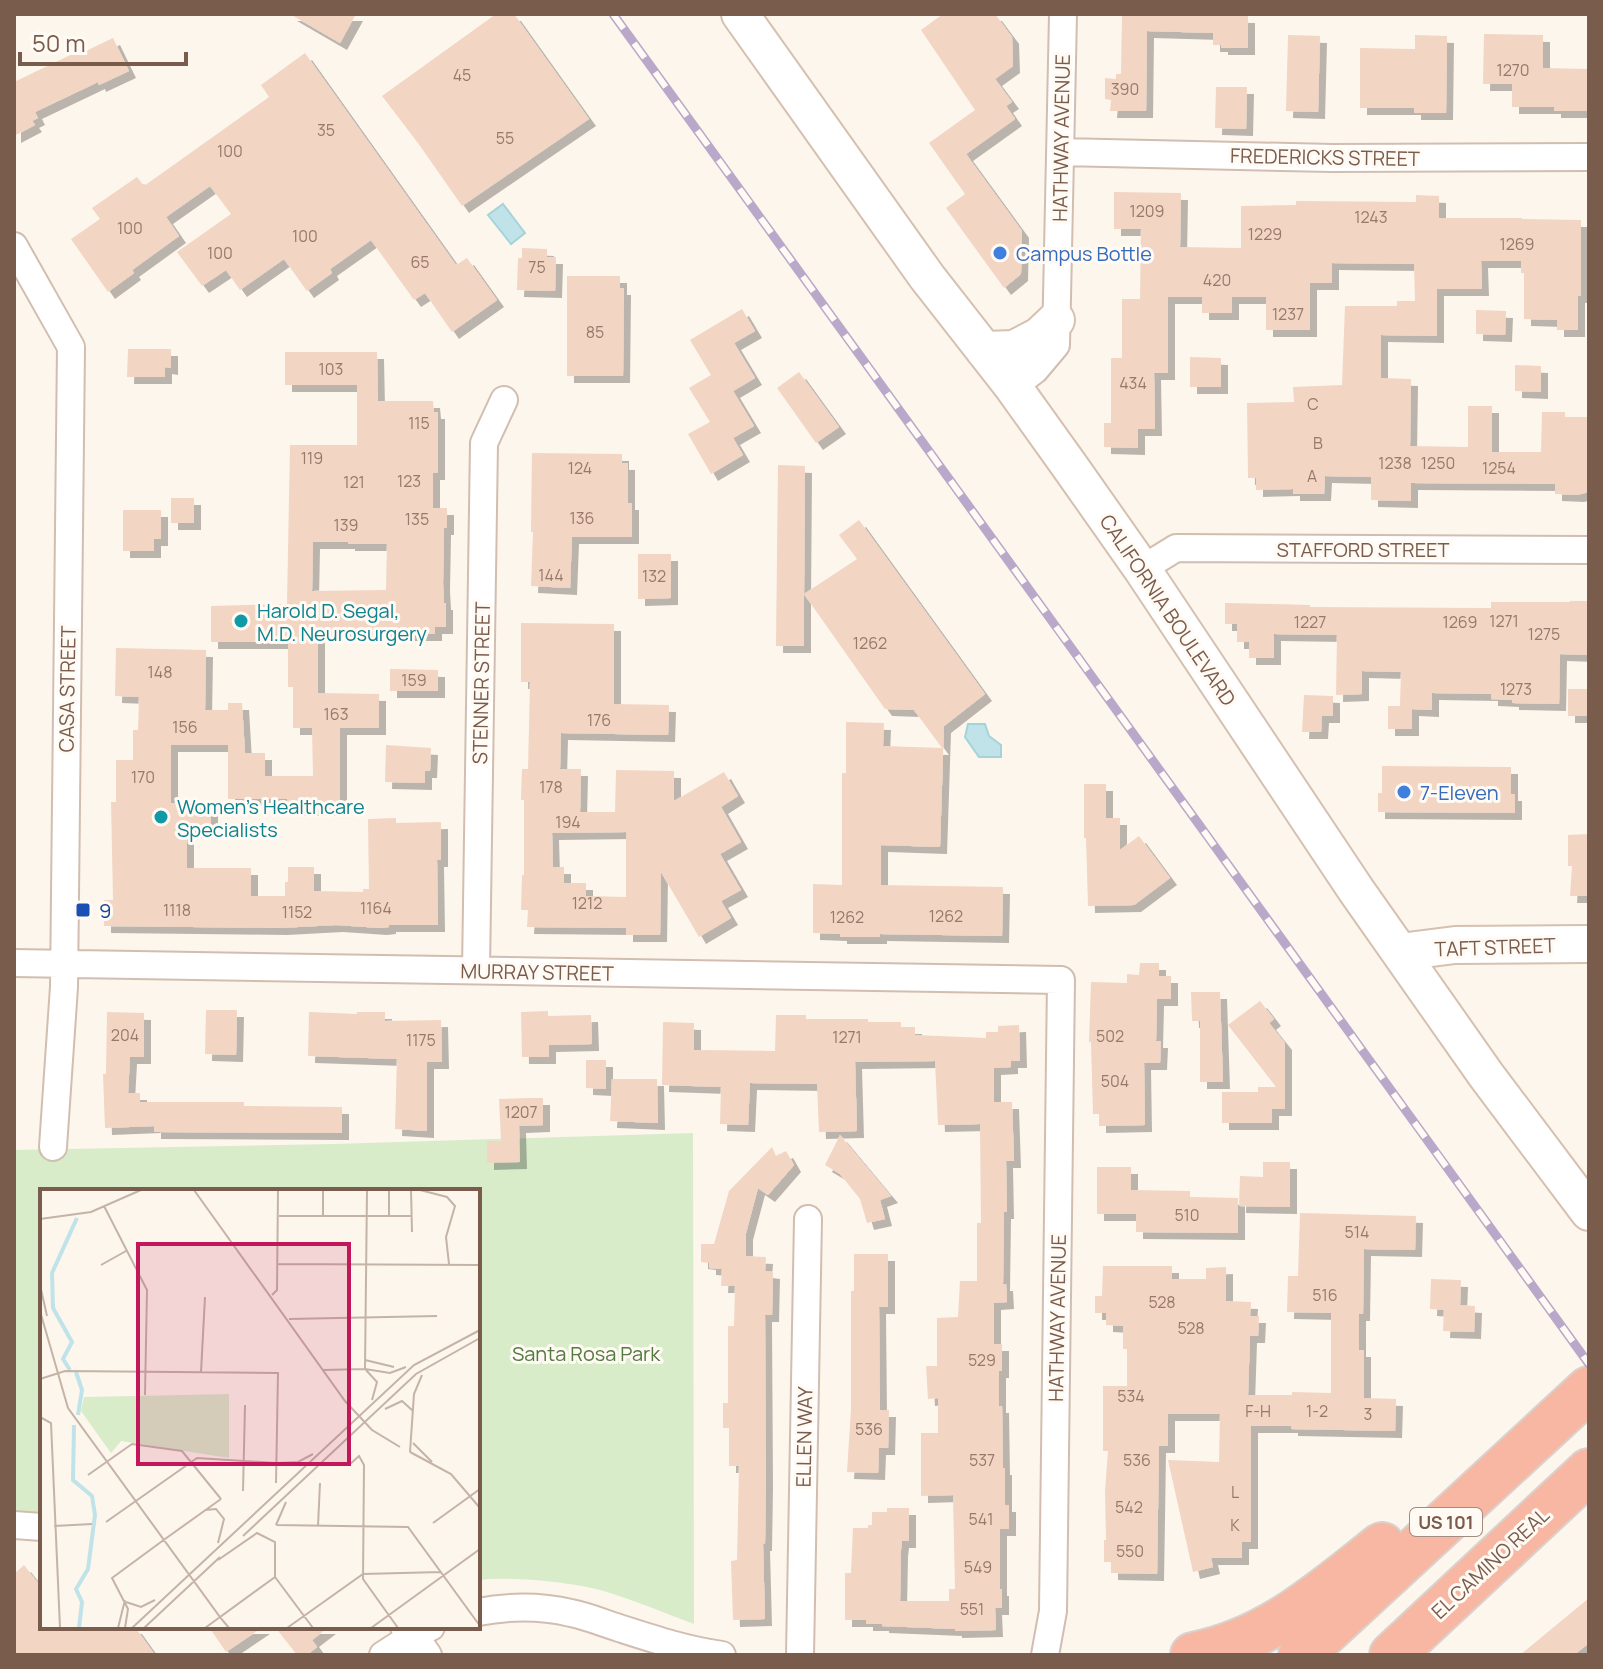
<svg xmlns="http://www.w3.org/2000/svg" width="1603" height="1669" font-family="Manrope,sans-serif">
	<defs>
		<filter id="shadow"><feDropShadow dx="7" dy="7" stdDeviation="0" flood-color="#0004"/></filter>
	</defs>
	<rect width="100%" height="100%" fill="#fdf6ec"/>
	<path fill="#d8ecc9" d="M693 1133 694 1624C665 1613 636 1601 607 1592 574 1582 512 1576 478 1580V1191H42V1519L14 1515V1150L334 1144Z"/>
	<path fill="#bfe3e8" stroke="#a5d3da" stroke-width="2" d="M503 204 525 233 511 244 488 215Z
		M968 724H985L989 736 1001 745V757H979L965 737Z"/>
	<path fill="#f3d5c3" fill-rule="evenodd" filter="url(#shadow)" d="M290 14H356L340 43Z
		M496 14H514L589 119 462 206 418 143 382 96Z
		M943 14H995L1012 37 1013 66 995 79 1012 102 1006 106 1015 119 966 154 1022 231 1021 274 1004 288 946 208 965 194 929 143 975 110 921 30Z
		M1122 14 1248 16V48H1221V45H1213V33L1147 31 1146 111H1110L1111 100 1105 99V78L1116 79V74H1121Z
		M1484 34 1543 35V68L1589 69V111H1554V107H1512V84H1483Z
		M1288 35 1320 36 1318 112 1286 111Z
		M1415 35 1447 36 1446 113H1414V108H1360V48L1415 49Z
		M113 38 129 71 99 85 98 82 35 112 38 118 32 121 35 125 14 136V82L85 48 86 51Z
		M305 53 456 265 467 258 497 300 452 332 425 293 414 300 371 240 330 269 332 273 307 291 284 259 240 290 226 270 202 286 177 252 231 214 210 186 166 217 179 236 132 270 134 273 108 292 71 239 100 219 92 208 137 177 144 186 269 97 261 85Z
		M1216 87H1247L1246 129 1215 128Z
		M1114 192 1181 193 1180 247 1241 248V206L1296 205V201L1416 202V195L1439 196V218H1522V219L1581 220V296H1578V330H1557V320L1524 319V273H1521V261H1481L1482 289H1437V336L1381 335V378L1411 379 1410 446 1468 447V406H1492V452H1541L1542 412H1565V417H1589V492L1577 495 1555 494V484L1411 483V501L1371 500V477L1325 476 1324 494H1293V489L1256 490V478H1248L1247 403 1294 402 1293 387 1342 385 1345 306H1397V301H1415L1414 264 1332 263V283H1310V330H1266V297H1232V313H1202V297H1168V373H1154L1155 429H1138V448L1104 447V423H1111V358H1122V299H1140L1141 229H1114Z
		M522 248 547 249V257H556L555 291 517 290 518 258H522Z
		M567 276H620V288H624L623 376H567Z
		M742 309 755 331 734 343 755 378 733 391 754 426 733 438 743 455 711 474 688 434 710 422 689 388 711 375 690 340Z
		M1476 310 1506 311 1505 335 1476 334Z
		M128 349H171V368L165 367V377H127Z
		M285 352H377L378 401H433L434 412H438V473H433V508H447V528H444L443 584 444 603H446V627H435V634H396V630L318 631V693L379 694V728H340V809H287V799H228V745H171V803H211V831H187V868H251V896H285V882H288V867H314V891L363 892V889H369L368 819 396 818V823L441 822V860H437L438 925H389V927L380 928 336 925 280 928 104 926V900H113L111 802H116V760H133V730H138L139 697 115 696 116 648 206 650 205 710H228V703H242L245 753H265V776H313L312 728H293V687H288V642H211V606L287 604 290 445H357V385H285ZM313 542H348V544H387L386 590 312 591Z
		M1190 357 1221 358V387H1190Z
		M1515 365 1541 366V392L1515 391Z
		M799 372 839 427 816 443 777 388Z
		M532 453 622 454V463H628V503H632V537H572L570 588 531 586 533 532H531Z
		M778 465 805 466 804 594 857 559 839 535 859 520 985 694 944 726 940 847 881 845V885L1003 887 1002 936 880 934V937H840V934L813 933V884L842 885V773H846V722L884 723 883 746 942 748 914 710 885 709 804 594V646H776Z
		M171 498H194V523H171Z
		M123 510H161V539H154V551H123Z
		M638 554H671V598L638 599Z
		M1570 601H1589V655L1560 654 1559 704 1512 703V700L1491 699V694L1432 693V710L1412 709V729H1388V706H1400L1401 672 1362 671V694L1336 695 1337 635 1274 634V658H1249V642H1237V624H1225V603L1310 605V607L1491 608V602H1570Z
		M521 623 614 624V704L669 705 668 735 561 733 560 769H581L580 812H615L616 770 674 771V801L724 772 738 796 721 807 741 842 720 854 741 890 721 901 731 918 699 937 661 872 660 935H626V928L527 927 528 910H521L522 875H524V800H521L522 769H528L530 682H521ZM626 832V897L586 896V883H564V867H553L552 833Z
		M390 669 438 670V691H390Z
		M1568 689H1589L1588 716H1568Z
		M1304 695 1333 696V716H1322L1321 732H1302Z
		M386 745 431 748 430 771H425V783L385 782Z
		M1382 766 1511 767V794H1515V813L1378 812V793H1382Z
		M1084 784H1106V818H1120V850L1139 836 1170 878 1134 905 1088 906 1086 838H1084Z
		M1589 834V896H1570L1572 866H1568V835Z
		M1140 963H1159V976H1171V999H1157L1156 1041H1161L1160 1063H1144L1145 1125 1099 1126V1114H1093L1091 1042H1089L1091 982 1127 983V974L1139 975Z
		M1191 992H1220L1223 1082H1200V1021H1192Z
		M1260 1001 1274 1019 1269 1023 1285 1043V1109H1272V1123H1222V1092H1258V1087H1276L1228 1025Z
		M206 1010H237L236 1055 205 1054Z
		M548 1011V1016L591 1015 592 1044 549 1045V1057H522L521 1012Z
		M107 1012 144 1013V1057H130L128 1093H140V1102H244V1106L342 1107V1133L154 1132V1126L105 1128 103 1074H106Z
		M309 1012 357 1014V1012H385V1021L441 1020 442 1062H427V1131L395 1129 397 1059 308 1056Z
		M776 1015H806V1019H868V1022H901V1027H915V1035L986 1038V1032H998V1026L1019 1025 1020 1061H1011V1067L994 1068V1102H1012L1014 1161H1006L1007 1212H1004L1003 1284H1006L1007 1302 994 1303V1344H1002V1371H999V1406H1002L1003 1468H1005V1505H1009V1529H1000V1589H1002V1608H995L996 1630 955 1631V1629L882 1626V1624H866V1620H845V1573H851L853 1528H868V1525H872V1512H887V1508H909V1541H902L901 1550 900 1601H949V1589H955L953 1495 921 1496V1433H938V1398L928 1399 926 1366H937V1318L958 1317 960 1281H977V1223H981L980 1124 938 1125 935 1061 855 1062 857 1131 819 1132 817 1084 750 1083 748 1125 720 1124 721 1087 662 1085 663 1022 694 1023V1050L775 1051Z
		M586 1060H606V1089L586 1088Z
		M612 1079H657L658 1123 610 1121Z
		M530 1098H543V1125L519 1126 520 1162 487 1163V1141H501L499 1099Z
		M840 1135 891 1196 880 1200 885 1219 867 1223 860 1199 840 1174 825 1165Z
		M772 1147 776 1156 786 1151 794 1165 768 1195 758 1188 746 1233V1256L766 1257 765 1271 773 1272 772 1315H765L766 1481 765 1544H763L765 1619 733 1620 731 1561 737 1560 739 1466H729V1428H723V1403H728V1326H734L735 1286H721L722 1269 709 1268V1263L701 1262V1244H714L729 1191Z
		M1263 1162H1290V1207L1239 1206 1240 1176 1263 1177Z
		M1097 1167H1131V1190L1190 1191V1197L1238 1198V1233L1136 1232V1214H1097Z
		M1300 1213 1416 1216 1415 1250 1364 1249 1363 1314H1359V1350H1364V1398L1396 1399 1395 1431 1291 1429V1426H1251V1542H1242V1558H1211L1213 1567 1193 1572 1168 1460 1219 1462 1220 1414H1168V1446H1159L1157 1574 1111 1573V1562H1104V1540H1106L1105 1491 1108 1451H1103V1386H1127V1349H1123V1326L1106 1325V1313H1095V1296H1102L1103 1266H1172V1279H1206V1268L1226 1267V1301L1251 1302 1250 1316H1259L1258 1336H1250L1248 1395H1292V1392L1331 1393V1313L1287 1312 1288 1276H1298Z
		M854 1254H888V1307H879L880 1410H889L888 1448H879L878 1473 847 1472 851 1409V1291H854Z
		M1431 1279 1461 1280 1460 1305 1475 1306 1474 1332 1443 1331 1444 1310 1430 1309Z
		M24 1565 42 1588V1627H135L155 1655H14V1574Z
		M1589 1598V1643L1574 1655H1520Z
		M209 1627H263L226 1652Z
		M275 1627H329L312 1640 317 1647 307 1655H297Z"/>
	<g fill="none" stroke-linecap="round" stroke-linejoin="round">
		<g stroke="#d1beb0" stroke-width="30">
			<path id="street" d="M1061 152 1332 158 1589 157
				M14 246 71 347 64 987 53 1147
				M1013 387 1035 370 1056 345 1063 14
				M1142 569 1176 548 1589 550
				M14 963 1061 980 1053 1611 1045 1655
				M476 970 484 443 504 400
				M14 1525 42 1527
				M478 1612C509 1606 541 1606 571 1613 587 1616 603 1623 619 1628 653 1639 686 1650 722 1655
				M404 1627 414 1635 428 1655
				M383 1655 414 1635 431 1627
				M800 1655 808 1219"/>
		</g>
		<g stroke="#d6c0b0" stroke-width="40">
			<path id="secondary" d="M740 14 927 277 1013 387 1071 468 1142 569 1356 890 1486 1075 1589 1212
				M984 350 1014 349 1039 336 1056 320
				M1400 952 1455 945 1589 944"/>
		</g>
		<g stroke="#dad1cd" stroke-width="48">
			<path id="highway" d="M1193 1655C1270 1640 1322 1592 1382 1545
				M1301 1655 1589 1389
				M1392 1655 1589 1471"/>
		</g>
		<use href="#street" stroke="#fff" stroke-width="26"/>
		<use href="#secondary" stroke="#fff" stroke-width="36"/>
		<use href="#highway" stroke="#f7b7a3" stroke-width="44"/>
		<g stroke="#b9a8c9" stroke-width="9">
			<path id="rail" d="M613 14 1589 1364"/>
		</g>
		<use href="#rail" stroke="#fffaf3" stroke-width="6" stroke-dasharray="18" stroke-linecap="butt"/>
	</g>
	<g fill="#3f7fe0" stroke="#fffaf3" stroke-width="3">
		<circle cx="1000" cy="253" r="8"/>
		<circle cx="1404" cy="792" r="8"/>
	</g>
	<g fill="#0f9aa8" stroke="#fffaf3" stroke-width="3">
		<circle cx="241" cy="621" r="8"/>
		<circle cx="161" cy="817" r="8"/>
	</g>
	<rect fill="#1a4fb4" stroke="#fffaf3" stroke-width="3" x="75" y="902" width="16" height="16" rx="4"/>
	<g text-anchor="middle" dominant-baseline="central" stroke-width="6" stroke-linejoin="round" paint-order="stroke">
		<g font-size="16" fill="#987a6a">
			<text x="1513" y="70">1270</text>
			<text x="462" y="75">45</text>
			<text x="1125" y="89">390</text>
			<text x="326" y="130">35</text>
			<text x="505" y="138">55</text>
			<text x="230" y="151">100</text>
			<text x="1147" y="211">1209</text>
			<text x="1371" y="217">1243</text>
			<text x="130" y="228">100</text>
			<text x="1265" y="234">1229</text>
			<text x="305" y="236">100</text>
			<text x="1517" y="244">1269</text>
			<text x="220" y="253">100</text>
			<text x="420" y="262">65</text>
			<text x="537" y="267">75</text>
			<text x="1217" y="280">420</text>
			<text x="1288" y="314">1237</text>
			<text x="595" y="332">85</text>
			<text x="331" y="369">103</text>
			<text x="1133" y="383">434</text>
			<text x="1313" y="404">C</text>
			<text x="419" y="423">115</text>
			<text x="1318" y="443">B</text>
			<text x="312" y="458">119</text>
			<text x="1395" y="463">1238</text>
			<text x="1438" y="463">1250</text>
			<text x="580" y="468">124</text>
			<text x="1499" y="468">1254</text>
			<text x="1312" y="476">A</text>
			<text x="409" y="481">123</text>
			<text x="354" y="482">121</text>
			<text x="582" y="518">136</text>
			<text x="417" y="519">135</text>
			<text x="346" y="525">139</text>
			<text x="551" y="575">144</text>
			<text x="654" y="576">132</text>
			<text x="1504" y="621">1271</text>
			<text x="1310" y="622">1227</text>
			<text x="1460" y="622">1269</text>
			<text x="1544" y="634">1275</text>
			<text x="870" y="643">1262</text>
			<text x="160" y="672">148</text>
			<text x="414" y="680">159</text>
			<text x="1516" y="689">1273</text>
			<text x="336" y="714">163</text>
			<text x="599" y="720">176</text>
			<text x="185" y="727">156</text>
			<text x="143" y="777">170</text>
			<text x="551" y="787">178</text>
			<text x="568" y="822">194</text>
			<text x="587" y="903">1212</text>
			<text x="376" y="908">1164</text>
			<text x="177" y="910">1118</text>
			<text x="297" y="912">1152</text>
			<text x="946" y="916">1262</text>
			<text x="847" y="917">1262</text>
			<text x="125" y="1035">204</text>
			<text x="1110" y="1036">502</text>
			<text x="847" y="1037">1271</text>
			<text x="421" y="1040">1175</text>
			<text x="1115" y="1081">504</text>
			<text x="521" y="1112">1207</text>
			<text x="1187" y="1215">510</text>
			<text x="1357" y="1232">514</text>
			<text x="1325" y="1295">516</text>
			<text x="1162" y="1302">528</text>
			<text x="1191" y="1328">528</text>
			<text x="982" y="1360">529</text>
			<text x="1131" y="1396">534</text>
			<text x="1258" y="1411">F-H</text>
			<text x="1317" y="1411">1-2</text>
			<text x="1368" y="1414">3</text>
			<text x="869" y="1429">536</text>
			<text x="982" y="1460">537</text>
			<text x="1137" y="1460">536</text>
			<text x="1235" y="1492">L</text>
			<text x="1129" y="1507">542</text>
			<text x="981" y="1519">541</text>
			<text x="1235" y="1525">K</text>
			<text x="1130" y="1551">550</text>
			<text x="978" y="1567">549</text>
			<text x="972" y="1609">551</text>
		</g>
		<rect fill="#fffaf3" stroke="#a28b7f" stroke-width="2" x="1410" y="1508" width="72" height="28" rx="6"/>
		<g font-size="18" font-weight="bold" fill="#7a5c4d">
			<text x="1446" y="1522">US 101</text>
		</g>
		<g font-size="20" fill="#7a5c4d" stroke="#fffaf3">
			<text transform="translate(1061 138) rotate(-89)">HATHWAY AVENUE</text>
			<text transform="translate(1325 157) rotate(1)">FREDERICKS STREET</text>
			<text x="1363" y="549">STAFFORD STREET</text>
			<text transform="translate(1168 610) rotate(56)">CALIFORNIA BOULEVARD</text>
			<text transform="translate(481 683) rotate(-89)">STENNER STREET</text>
			<text transform="translate(67 689) rotate(-89)">CASA STREET</text>
			<text transform="translate(1495 947) rotate(-2)">TAFT STREET</text>
			<text transform="translate(537 972) rotate(1)">MURRAY STREET</text>
			<text transform="translate(1057 1318) rotate(-89)">HATHWAY AVENUE</text>
			<text transform="translate(804 1437) rotate(-89)">ELLEN WAY</text>
			<text transform="translate(1490 1563) rotate(-43)">EL CAMINO REAL</text>
		</g>
		<g font-size="20" fill="#366cbe" stroke="#fffaf3" text-anchor="start">
			<text x="1016" y="253">Campus Bottle</text>
			<text x="1420" y="792">7-Eleven</text>
		</g>
		<g font-size="20" fill="#0d838f" stroke="#fffaf3" text-anchor="start">
			<text x="257" y="610">Harold D. Segal,<tspan x="257" dy="23">M.D. Neurosurgery</tspan></text>
			<text x="177" y="806">Women's Healthcare<tspan x="177" dy="23">Specialists</tspan></text>
		</g>
		<g font-size="20" fill="#164399" stroke="#fffaf3" text-anchor="start">
			<text x="99" y="910">9</text>
		</g>
		<g font-size="20" fill="#537a41" stroke="#fffaf3">
			<text x="586" y="1353">Santa Rosa Park</text>
		</g>
	</g>
	<g transform="translate(40 1189)">
		<rect width="440" height="440" fill="#fdf6ec"/>
		<path d="M189 205V269L81 252 71 264 41 222 44 208Z" fill="#d8ecc9"/>
		<path fill="none" stroke="#bfe3e8" stroke-width="4" d="M30 181 23 170 32 153 13 119 12 84 37 29M36 183 42 201 38 226M34 236 33 291 52 307 55 326 48 380 36 400 42 413 39 439"/>
		<path fill="none" stroke="#c5b3a7" stroke-width="2" d="M154 1 305 212 332 241 360 258M349 1V27M371 1 372 43M380 1 407 8 415 17 406 48 409 75M64 17 107 101 105 206M239 27H371M283 27V1M0 30 51 23 101 1M238 75 440 76M61 76 86 62M0 96 7 127M232 106 237 101 238 1M0 122 28 219 180 428 235 388V353L217 344 178 371M249 130 397 127M325 171 354 178M325 180 350 184 366 178M283 181 325 180 327 1M326 181 337 193 332 211M161 183 165 108M0 190 25 182 238 184 236 294M345 220 362 212 373 222M0 228 11 234 20 439M373 254 392 273M370 263 411 285 440 319M370 263 374 205 382 186M236 274 258 273 273 265M309 276 319 267 324 276 323 390 358 439M48 286 92 255 142 262 181 310M203 302 205 216M165 321 176 320 184 330 178 354M66 333 157 269 236 274M393 334 440 300M236 336 368 338 440 437M236 336 246 313M14 337 52 335M278 337 280 294M203 347 376 185 440 149M125 350 181 310M235 388 273 439M86 413 101 418 115 411M78 439 85 411M85 439 88 420 72 389 125 350M92 439 374 176 440 141M104 439 180 368M165 439 180 428 189 439M247 439 323 385 401 383M331 439 440 360"/>
		<path fill="#c2185b" fill-opacity="0.15" stroke="#c2185b" stroke-width="4" d="M98 55H309V275H98Z"/>
		<rect width="440" height="440" fill="none" stroke="#7a5c4d" stroke-width="4"/>
	</g>
	<rect width="1603" height="1669" fill="none" stroke="#7a5c4d" stroke-width="32"/>
	<path d="M20 52v12h166v-12" fill="none" stroke="#7a5c4d" stroke-width="4"/>
	<text x="32" y="52" font-size="24" fill="#7a5c4d" stroke="#fffaf3" stroke-width="6" paint-order="stroke">50 m</text>
</svg>
